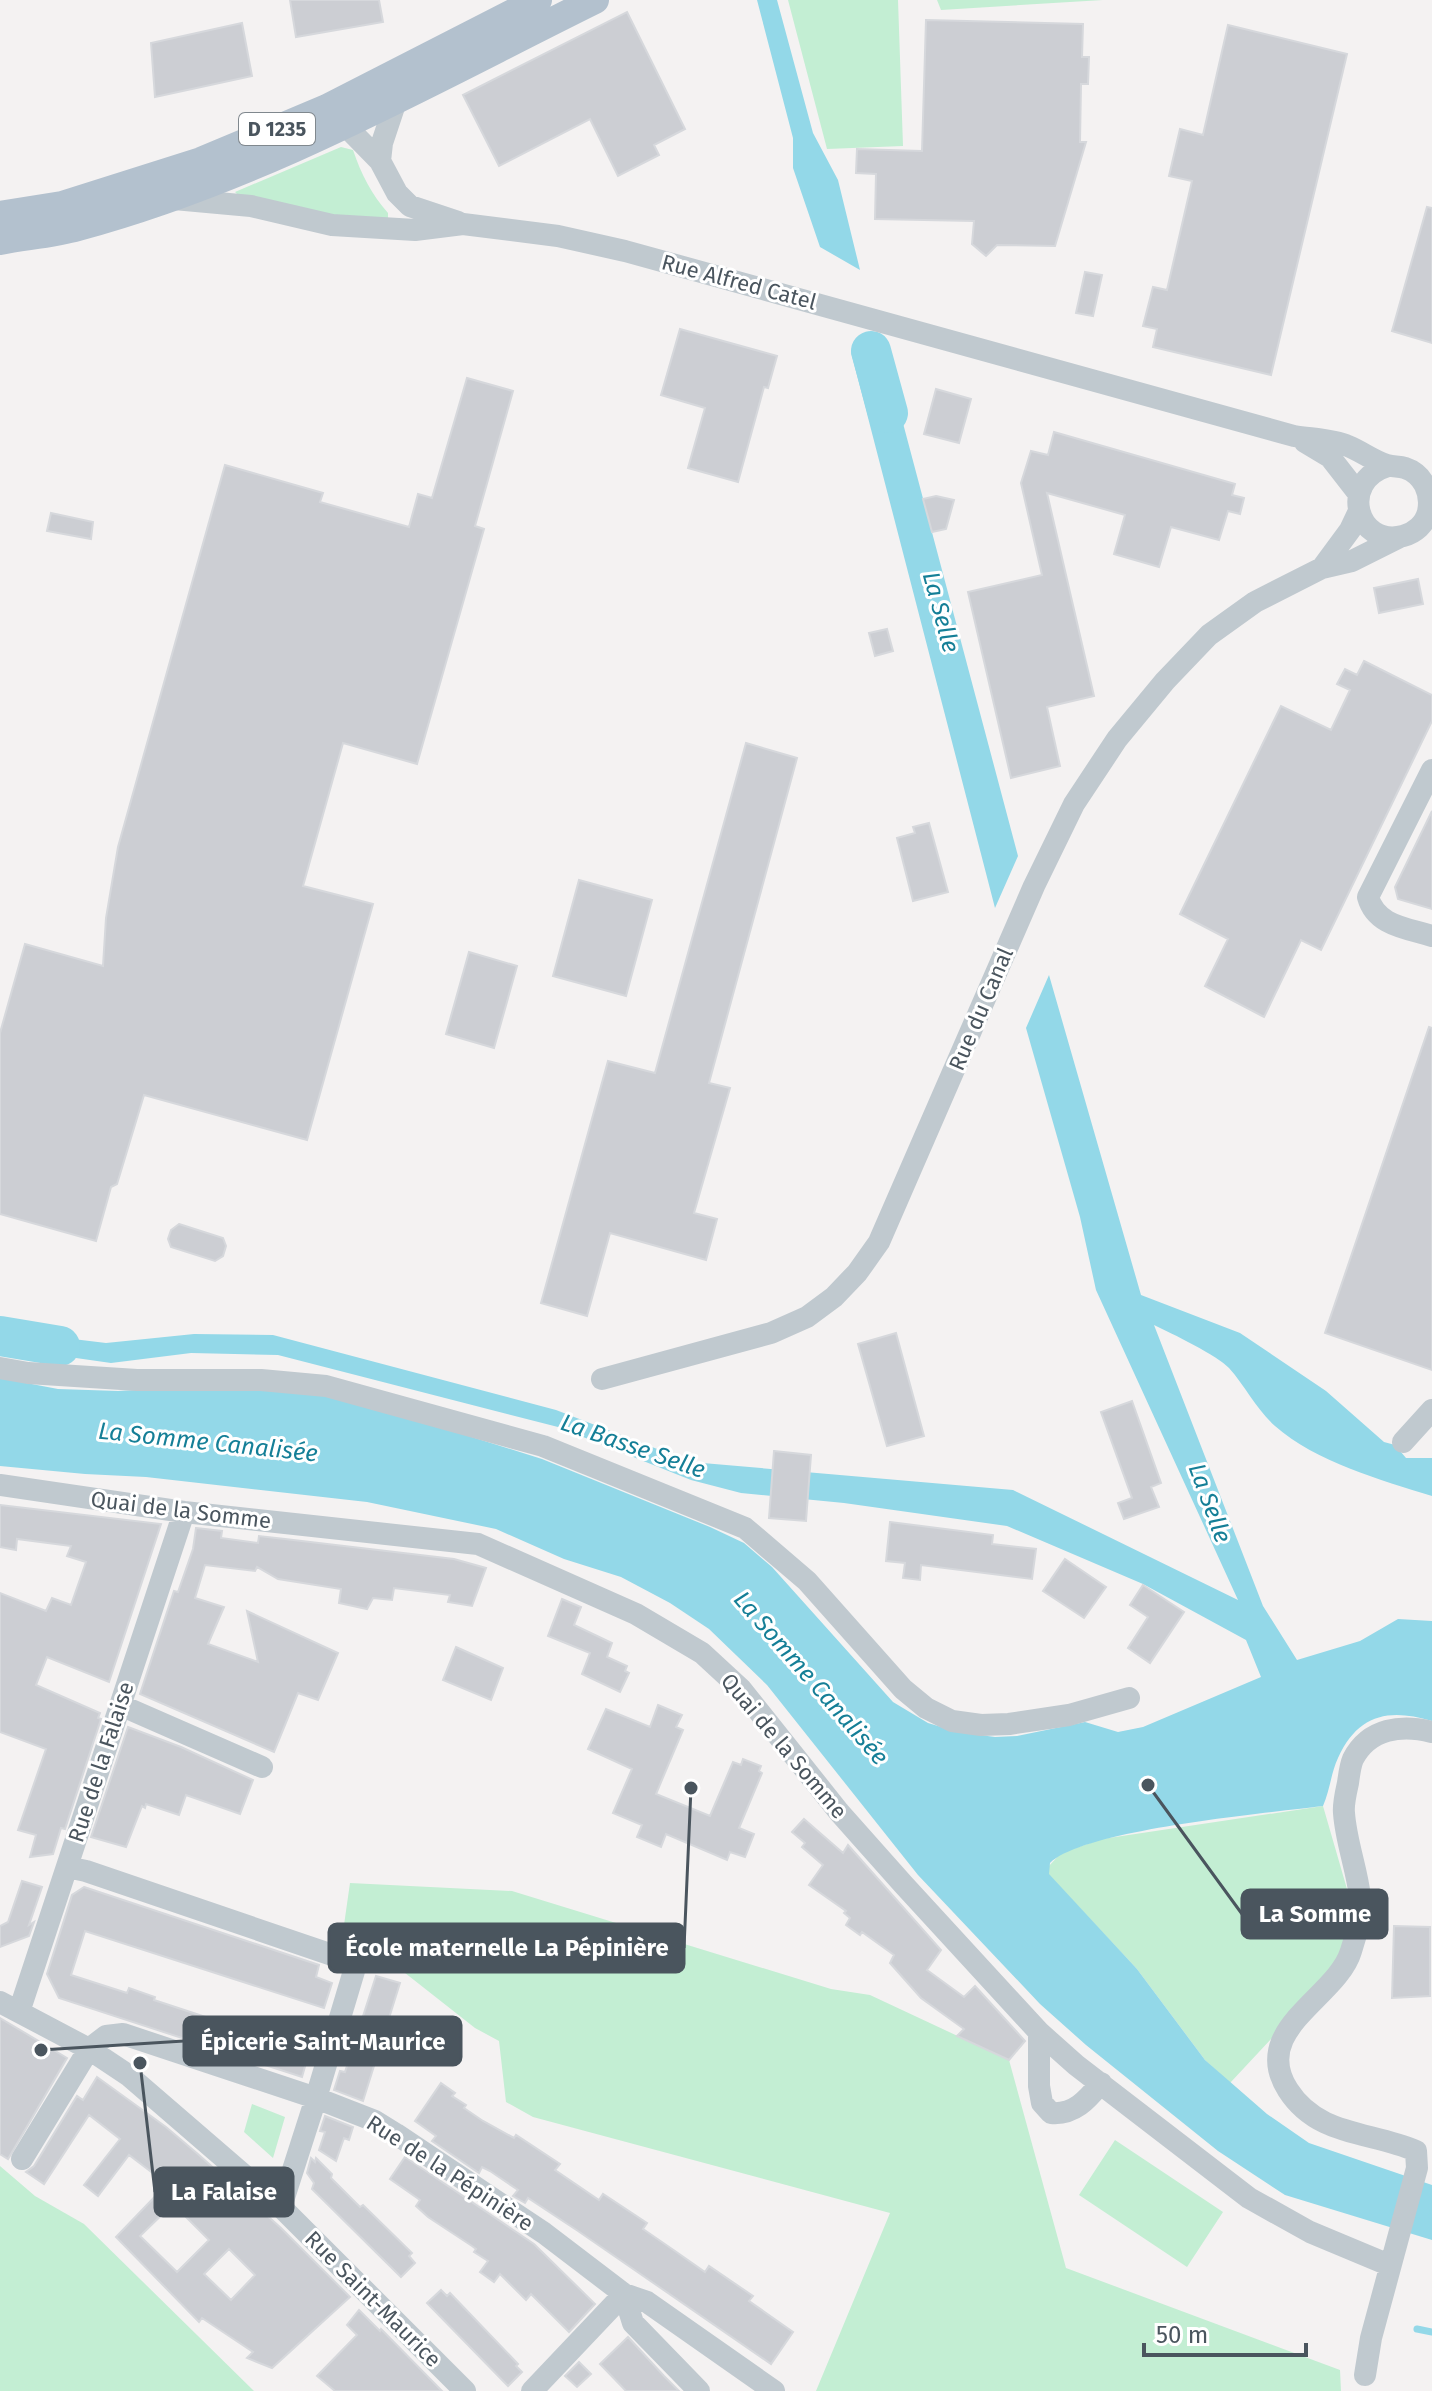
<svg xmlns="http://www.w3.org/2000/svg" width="1432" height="2391" font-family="'Fira Sans',sans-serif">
	<rect width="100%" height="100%" fill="#f4f2f2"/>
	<path fill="#c3eed3" d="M788 0H898L903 146 827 149Z
		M937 0H1103L941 10Z
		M341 147 353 150C361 174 372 195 388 213V218L359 221 243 200 235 192Z
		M1323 1806 1347 1889V1932L1332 1974 1230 2083 1205 2060 1137 1969 1049 1875 1048 1867 1061 1853 1102 1839Z
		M350 1883 512 1891 831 1989 870 1995 1009 2060 1066 2268 1340 2370 1341 2391H816L890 2213 533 2117 506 2102 499 2041 475 2028 344 1925Z
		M252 2104 285 2117 273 2158 244 2132Z
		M1115 2140 1223 2212 1187 2267 1079 2195Z
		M0 2166 35 2196 84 2224 254 2391H0Z"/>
	<path fill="#93d8e8" d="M757 0H777L813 133 838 180 860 270 820 247 793 168V138Z
		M851 352 887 363 1018 856 995 908Z
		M1049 975 1141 1295 1240 1333 1326 1391 1384 1442 1395 1445 1406 1458H1432V1496C1381 1480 1316 1462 1275 1426 1256 1409 1246 1387 1229 1368 1218 1356 1171 1333 1154 1325L1263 1606 1297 1660 1360 1641 1398 1619 1432 1621V1721C1389 1708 1358 1714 1338 1758 1331 1773 1330 1790 1323 1806 1269 1813 1084 1829 1050 1863L1049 1874 1137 1969 1205 2060 1267 2114 1309 2143 1432 2185V2240L1285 2195 1218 2151 1086 2045 1040 2004 918 1875 767 1685 709 1629 670 1603 621 1577 564 1559 496 1529 367 1502 146 1477 85 1474 0 1466V1378L58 1389 118 1391 243 1384 338 1395 542 1459 710 1527 744 1543 772 1567 893 1702 928 1723 958 1732 995 1737 1017 1736 1085 1722 1118 1732 1143 1727 1261 1677 1246 1640 1143 1584 1007 1526 844 1503 741 1493 691 1480 558 1427 278 1355 191 1353 111 1363 6 1348 7 1331 106 1343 194 1334 273 1335 556 1410 691 1462 1013 1490 1238 1600 1096 1290 1080 1217 1026 1028Z"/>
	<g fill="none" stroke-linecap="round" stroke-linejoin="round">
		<path stroke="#93d8e8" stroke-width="7" d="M1417 2329 1432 2332"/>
		<path stroke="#93d8e8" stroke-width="40" d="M871 351 888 413
			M0 1336 60 1346"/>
	</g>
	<path fill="#ccced3" stroke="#d6d8dc" stroke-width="2" fill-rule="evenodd" d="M290 0H379L383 22 296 37Z
		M627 12 685 129 654 145 659 155 618 176 590 119 499 166 463 95Z
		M926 20 1083 24 1082 57H1089L1088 84H1081L1080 142H1086L1055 246 997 245 986 256 972 244 974 221 875 219 876 174 856 173 857 149 922 151Z
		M242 23 252 76 155 97 151 43Z
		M1228 25 1347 54 1271 375 1153 347 1157 329 1143 326 1153 287 1167 290 1192 181 1169 176 1180 129 1203 135Z
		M1427 207 1432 208V343L1392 331Z
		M1085 272 1102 275 1093 316 1076 313Z
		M680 329 777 356 768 388 764 387 738 482 688 468 705 408 661 395Z
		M467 378 513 391 475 526 484 529 417 764 343 743 303 886 373 904 307 1140 144 1095 117 1184 111 1187 96 1241 0 1214V1033L25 944 103 966 106 918 118 847 225 465 323 493 320 502 409 527 418 494 432 498Z
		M936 389 971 399 959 443 924 434Z
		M1054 432 1235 484 1232 495 1244 498 1240 514 1228 511 1219 540 1171 527 1159 567 1114 554 1125 515 1047 493 1094 696 1047 707 1060 766 1011 778 968 592 1042 575 1021 483 1031 451 1048 455Z
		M936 496 954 500 946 529 932 532 923 499Z
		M51 513 93 522 91 539 47 531Z
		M1418 579 1423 604 1379 613 1374 588Z
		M887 629 893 651 875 656 869 633Z
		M1364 661 1432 695V721L1321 950 1301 940 1264 1017 1205 986 1228 939 1180 914 1281 706 1331 730 1350 690 1337 684 1345 669 1357 675Z
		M746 743 797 758 709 1083 730 1088 694 1213 717 1219 706 1260 610 1233 587 1316 541 1303 608 1061 655 1073Z
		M1432 811V909L1398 899 1395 887Z
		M929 823 948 892 913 901 897 838 915 833 913 827Z
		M579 880 652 900 626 996 553 976Z
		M469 952 517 966 494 1048 446 1034Z
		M1429 1027 1432 1028V1370L1325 1333Z
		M179 1224 223 1238 226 1246 223 1256 215 1261 171 1247 168 1239 171 1230Z
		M896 1333 924 1436 887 1446 858 1344Z
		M1132 1401 1161 1483 1151 1487 1159 1507 1124 1519 1118 1503 1132 1498 1101 1412Z
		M774 1451 811 1455 806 1521 769 1518Z
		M0 1505 161 1524 109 1682 47 1657 36 1685 100 1713 98 1718 101 1719 65 1829 61 1828 53 1854 30 1857 36 1835 18 1830 46 1749 0 1732V1593L46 1611 52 1598 71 1605 86 1562 67 1556 71 1546 17 1539 16 1550 0 1547Z
		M890 1522 993 1535 992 1544 1036 1549 1032 1579 921 1565 920 1580 903 1578 905 1563 886 1561Z
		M196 1528 222 1531 221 1538 258 1543 259 1536 285 1539 454 1559 486 1568 472 1606 448 1602 450 1595 394 1588 392 1600 373 1598 367 1609 339 1603 341 1589 278 1579 257 1567 255 1571 205 1565 195 1598 224 1607 208 1644 258 1662 247 1611 338 1653 318 1700 298 1693 274 1752 140 1694 174 1591 178 1592 193 1549Z
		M1065 1559 1106 1587 1084 1618 1043 1591Z
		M1143 1585 1184 1612 1150 1663 1128 1648 1148 1617 1130 1605Z
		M562 1599 581 1607 574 1625 612 1643 607 1657 627 1666 625 1671 629 1673 620 1692 582 1674 590 1653 548 1636Z
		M456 1647 503 1668 491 1700 443 1680Z
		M658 1705 682 1715 676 1727 683 1730 656 1794 710 1816 733 1762 741 1765 743 1759 761 1766 759 1771 762 1773 739 1828 754 1834 745 1857 730 1852 727 1860 666 1834 661 1847 637 1837 642 1825 613 1813 632 1769 588 1749 606 1709 650 1727Z
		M128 1727 181 1747 253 1780 240 1814 186 1795 179 1815 146 1804 145 1808 142 1806 126 1847 91 1837Z
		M804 1819 843 1853 848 1845 941 1950 927 1970 964 1997 975 1986 1025 2041 1009 2060 957 2036 964 2029 921 1998 890 1963 894 1955 862 1932 860 1935 846 1925 850 1918 844 1913 846 1911 809 1885 823 1865 802 1847 805 1843 792 1832Z
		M22 1881 42 1887 29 1925 34 1922 29 1936 0 1947V1926L8 1922Z
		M84 1887 319 1965 316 1977 332 1983 324 2008 85 1931 71 1975 127 1993 129 1988 155 1997 154 2000 242 2029 243 2025 269 2033 268 2037 302 2049 301 2053 308 2056 302 2077 59 1998 47 1974 72 1895Z
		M1394 1926 1430 1927V1996L1392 1998Z
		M376 1976 400 1983 363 2101 334 2090 340 2071 345 2072Z
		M0 2018 67 2058 8 2159 0 2154Z
		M97 2077 166 2127 199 2155 281 2228 350 2297 272 2368 247 2358 253 2352 202 2318 199 2322 116 2237 167 2184 129 2155 98 2196 84 2185 120 2139 89 2115 44 2184 26 2172 34 2166 77 2096 83 2100ZM173 2204 209 2240 177 2272 140 2236ZM229 2249 255 2275 231 2300 204 2274Z
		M441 2083 455 2093 452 2096 466 2105 464 2108 483 2121 514 2138 516 2135 560 2164 555 2170 599 2200 603 2194 647 2223 643 2229 675 2251 705 2272 709 2266 753 2296 749 2301 793 2332 771 2364 578 2231 528 2198 525 2203 513 2196 518 2190 490 2171 482 2167 479 2173 432 2141 436 2136 415 2121Z
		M325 2116 353 2127 349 2140 344 2138 336 2161 319 2150 325 2132 320 2131Z
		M405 2157 534 2244 595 2304 569 2332 531 2294 526 2300 500 2274 494 2282 480 2272 488 2261 474 2252 476 2249 472 2246 428 2217 416 2206 420 2200 390 2179Z
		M311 2158 315 2162 316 2158 332 2174 331 2178 360 2207 363 2205 412 2253 409 2256 415 2263 401 2277 312 2189 314 2183 307 2173Z
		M441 2290 447 2296 450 2293 518 2364 516 2366 522 2372 508 2386 427 2303Z
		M359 2310 380 2331 381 2329 442 2391H335L317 2376 357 2335 347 2325Z
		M628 2337 664 2376 679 2391H626L600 2364Z
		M579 2362 591 2374 577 2387 565 2376Z"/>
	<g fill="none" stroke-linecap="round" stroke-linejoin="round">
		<path stroke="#c0c9cf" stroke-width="22" d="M396 101 382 143 380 161 397 193 410 206 458 222
			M336 116 380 161
			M174 199 251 206 332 225 415 230 463 224 558 236 625 251 1294 436C1311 439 1332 439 1348 446 1361 451 1373 461 1387 465 1393 467 1399 466 1405 468 1423 474 1432 493 1428 512 1425 524 1415 533 1403 536 1357 548 1338 481 1388 466
			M1305 442 1330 457 1358 493
			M1322 568 1350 530 1359 511
			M1432 770 1368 897C1376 926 1407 928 1432 936
			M0 1368 28 1373 137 1380H261L326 1386 543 1446 745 1528 807 1581 903 1689 926 1708 952 1721 981 1725 1009 1724 1069 1715 1129 1698
			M602 1379 771 1333 807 1317 834 1297 857 1273 879 1242 1034 886 1074 804 1117 739 1165 681 1209 635 1255 602 1322 568 1352 561 1398 538
			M1403 1442 1432 1410
			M0 1485 184 1512 478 1544 636 1614 702 1653 741 1689 839 1812 903 1884 1039 2032 1076 2065 1249 2198 1310 2232 1389 2265
			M120 1705 262 1767
			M67 1867 86 1871 350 1961 354 1971 316 2098 375 2121 396 2134 544 2233 624 2294 647 2302 774 2391
			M0 2002 89 2049 128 2075 281 2207 465 2391
			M19 2012 184 1512
			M1039 2032V2086L1042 2103 1051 2113C1074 2115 1087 2100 1101 2083
			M22 2159 89 2049 106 2036 123 2034 316 2098 281 2207
			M1365 2375 1371 2338 1417 2168 1416 2151C1371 2131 1318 2137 1288 2090 1249 2029 1337 1998 1351 1951 1356 1936 1362 1913 1360 1897 1357 1869 1346 1842 1344 1813 1343 1804 1346 1792 1348 1783 1349 1776 1350 1766 1353 1759 1369 1728 1402 1724 1432 1732
			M532 2391 624 2294 633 2323 699 2391"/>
		<path stroke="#b3c1ce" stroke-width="28" d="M0 215 62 205 201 161 327 108 538 0
			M0 241C26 236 53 234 78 227 263 177 425 84 595 0"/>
	</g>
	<g text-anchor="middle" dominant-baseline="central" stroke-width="6" stroke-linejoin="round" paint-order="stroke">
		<rect fill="#fff" stroke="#80888e" stroke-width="2" x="239" y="113" width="76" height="32" rx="6"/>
		<g font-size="20" font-weight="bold" fill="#4a555e">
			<text x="277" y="129">D 1235</text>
		</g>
		<g font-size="22" fill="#4a555e" stroke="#fff">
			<text transform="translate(739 282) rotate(15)">Rue Alfred Catel</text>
			<text transform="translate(981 1009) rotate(-67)">Rue du Canal</text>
			<text transform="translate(181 1510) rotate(7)">Quai de la Somme</text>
			<text transform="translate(784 1746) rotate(50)">Quai de la Somme</text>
			<text transform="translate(101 1762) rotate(-72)">Rue de la Falaise</text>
			<text transform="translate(450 2173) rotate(33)">Rue de la Pépinière</text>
			<text transform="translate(373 2299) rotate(45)">Rue Saint-Maurice</text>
		</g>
		<g font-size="24" font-style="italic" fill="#157f97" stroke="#fff">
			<text transform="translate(941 612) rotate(75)">La Selle</text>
			<text transform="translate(208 1442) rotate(6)">La Somme Canalisée</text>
			<text transform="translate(633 1446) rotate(19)">La Basse Selle</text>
			<text transform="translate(1210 1503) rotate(70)">La Selle</text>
			<text transform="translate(811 1678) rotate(49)">La Somme Canalisée</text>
		</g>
	</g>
	<path fill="none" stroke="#4a555e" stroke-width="3" d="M1148 1785L1242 1914M691 1788L684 1948M41 2050L184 2041M140 2063L155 2192"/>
	<g fill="#4a555e" stroke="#fff" stroke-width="3">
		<circle cx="1148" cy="1785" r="8"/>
		<circle cx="691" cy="1788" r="8"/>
		<circle cx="41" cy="2050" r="8"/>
		<circle cx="140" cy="2063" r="8"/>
	</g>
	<g fill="#4a555e" stroke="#4a555e" stroke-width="3">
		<rect x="1242" y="1890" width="145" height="48" rx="8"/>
		<rect x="329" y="1924" width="355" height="48" rx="8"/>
		<rect x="184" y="2017" width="277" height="48" rx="8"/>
		<rect x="155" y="2168" width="138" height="48" rx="8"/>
	</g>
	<g font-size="24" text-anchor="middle" font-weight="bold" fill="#fff">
		<text x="1315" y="1922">La Somme</text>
		<text x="507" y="1956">École maternelle La Pépinière</text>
		<text x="323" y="2050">Épicerie Saint-Maurice</text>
		<text x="224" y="2200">La Falaise</text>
	</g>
	<path d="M1144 2343v12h162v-12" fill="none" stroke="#4a555e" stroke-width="4"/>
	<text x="1156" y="2343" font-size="24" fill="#4a555e" stroke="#ffffff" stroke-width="6" paint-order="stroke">50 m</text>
</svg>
